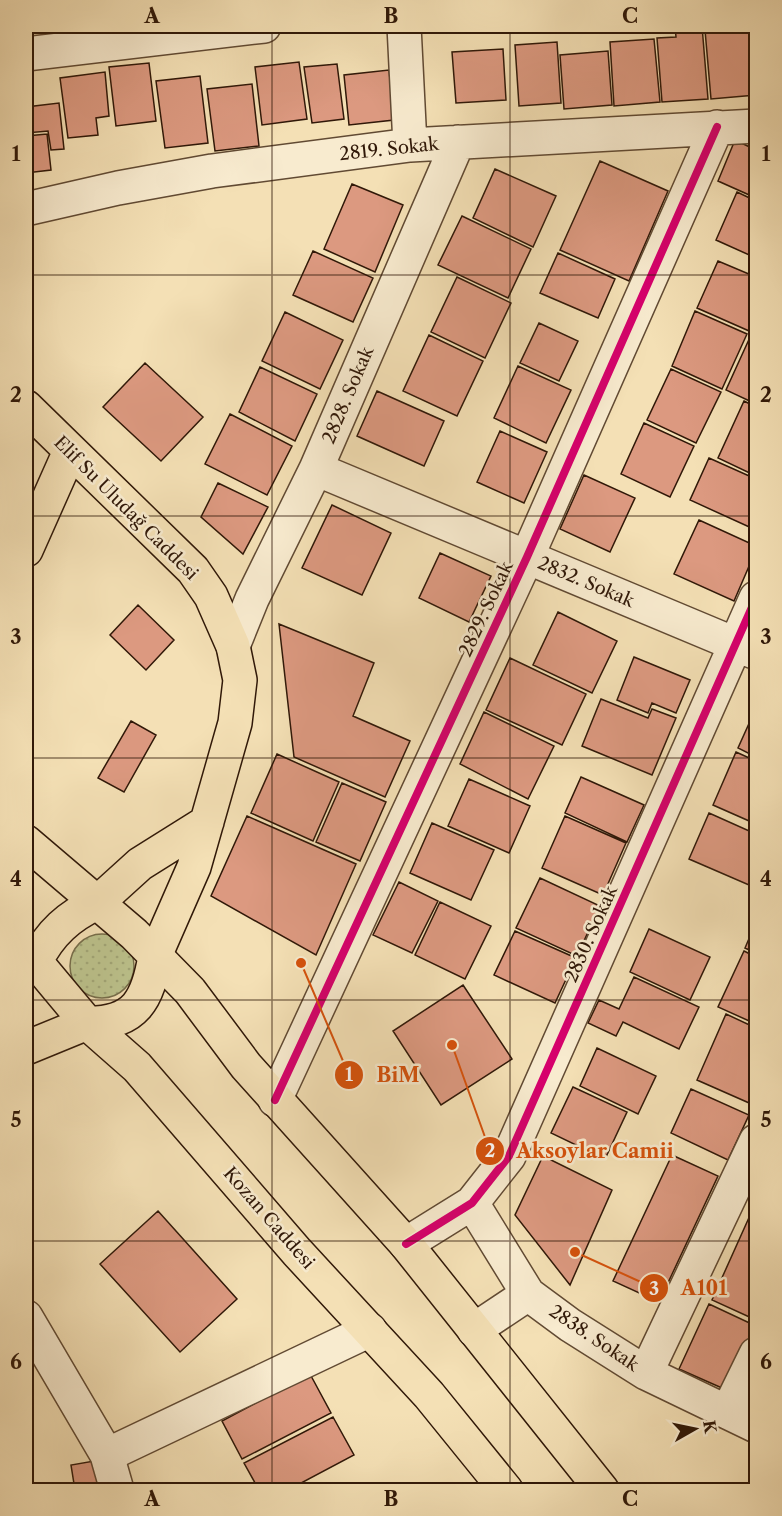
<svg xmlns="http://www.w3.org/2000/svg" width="782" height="1516" font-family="'Libre Caslon Text',serif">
	<defs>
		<pattern id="grass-dots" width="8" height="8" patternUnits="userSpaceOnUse" patternTransform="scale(1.5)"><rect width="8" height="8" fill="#bcc28c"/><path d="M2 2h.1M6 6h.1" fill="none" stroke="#a2a677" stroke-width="1.8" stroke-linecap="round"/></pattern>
	</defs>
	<rect width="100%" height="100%" fill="#f4e0b5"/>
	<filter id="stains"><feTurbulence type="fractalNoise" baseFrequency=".00333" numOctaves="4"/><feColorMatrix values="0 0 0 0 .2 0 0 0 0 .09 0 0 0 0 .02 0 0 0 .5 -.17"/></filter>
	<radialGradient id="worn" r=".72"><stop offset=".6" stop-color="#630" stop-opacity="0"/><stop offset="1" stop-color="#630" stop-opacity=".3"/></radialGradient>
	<path fill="url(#grass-dots)" stroke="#766d4a" stroke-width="1.5" d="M70 966a32 32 0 1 1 64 0a32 32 0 1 1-64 0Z"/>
	<path fill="#dc9980" stroke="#301808" stroke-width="1.5" d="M675 26H702L708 99 662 102 657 38 676 37Z
		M753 27 756 95 711 99 705 30Z
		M654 39 660 102 614 106 610 42Z
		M557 42 561 103 519 106 515 45Z
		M503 49 506 100 456 103 452 52Z
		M608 51 612 105 564 109 560 55Z
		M299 62 307 119 262 125 255 67Z
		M149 63 156 121 116 126 109 67Z
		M337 64 344 119 312 123 304 67Z
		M389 70 394 120 349 125 344 75Z
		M105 72 109 116 96 118 98 135 68 138 60 78Z
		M200 76 208 143 165 148 156 81Z
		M252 84 259 146 215 151 207 89Z
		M59 103 64 149 51 150 48 131 26 133V107Z
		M47 134 51 170 26 173V136Z
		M735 140 756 150V198L718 181Z
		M600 161 668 191 629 281 560 250Z
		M495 169 556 196 533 247 473 218Z
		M352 184 403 205 375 272 324 249Z
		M737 192 756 201V258L716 240Z
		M462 216 531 249 508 298 438 265Z
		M313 251 373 278 353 322 293 295Z
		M558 253 615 279 598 318 540 293Z
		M718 261 756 277V334L697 308Z
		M457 277 511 303 485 358 431 332Z
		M695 311 747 334 722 389 672 366Z
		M285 312 343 340 320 389 262 361Z
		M539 323 578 341 559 381 520 363Z
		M429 335 483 361 457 416 403 391Z
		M751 335 756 338V404L726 390Z
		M145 363 203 417 161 461 103 407Z
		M518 366 571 390 546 443 494 418Z
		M260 367 317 394 295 441 239 412Z
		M671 369 721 392 696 443 647 420Z
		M377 391 444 421 424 466 357 436Z
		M744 401 756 407V476L718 458Z
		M230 414 292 446 267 495 205 464Z
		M644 423 694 446 670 497 621 474Z
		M500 431 547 452 524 503 477 482Z
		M709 458 756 479V530L690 500Z
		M584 475 635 498 610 552 560 529Z
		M218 483 268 507 243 554 201 517Z
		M332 505 391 533 362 595 302 568Z
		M699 520 756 546V550L734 601 674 574Z
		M440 553 491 576 469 622 419 598Z
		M138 605 174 640 146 670 110 635Z
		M558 612 617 641 592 693 533 665Z
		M279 624 374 663 353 716 410 741 385 797 294 757Z
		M634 657 690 680 676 713 652 703 648 713 617 700Z
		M510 658 586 694 562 745 486 710Z
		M601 699 648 718 652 709 676 718 652 775 582 746Z
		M756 708V757L738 748Z
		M484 712 554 746 528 799 460 764Z
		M131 721 156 735 124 792 98 778Z
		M736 752 756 761V824L713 805Z
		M277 754 339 782 313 841 251 813Z
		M581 777 644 805 627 842 565 813Z
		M469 779 530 806 509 853 448 826Z
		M342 783 386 802 360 861 316 842Z
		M709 813 756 834V867L749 885 689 859Z
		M247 816 356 864 316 955 211 896Z
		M565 816 626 843 603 895 542 868Z
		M432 823 494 850 471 900 410 873Z
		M540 878 600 906 577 956 516 928Z
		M399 882 438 901 412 953 373 935Z
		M440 902 491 926 465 979 415 955Z
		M756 922V953L745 948Z
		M649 929 710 957 690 1000 630 972Z
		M515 931 576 958 555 1003 494 975Z
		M744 951 756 957V1024L718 1007Z
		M634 977 699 1007 679 1049 623 1022 616 1036 588 1023 599 1000 619 1009Z
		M463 985 512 1059 441 1105 393 1031Z
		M726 1014 756 1028V1106L697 1080Z
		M597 1048 656 1076 638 1114 580 1086Z
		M573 1087 627 1112 605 1159 551 1133Z
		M691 1089 749 1115 728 1160 671 1133Z
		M672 1155 718 1176 659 1302 613 1281Z
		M543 1156 612 1190 570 1285 515 1215Z
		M756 1202V1320L712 1300Z
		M158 1211 237 1299 180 1352 100 1264Z
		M709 1304 756 1326V1336L731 1392 679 1369Z
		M310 1374 331 1413 242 1459 222 1421Z
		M333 1417 354 1455 288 1490H259L244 1463Z
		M94 1461 99 1490H75L71 1465Z"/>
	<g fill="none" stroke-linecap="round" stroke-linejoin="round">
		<g stroke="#614a33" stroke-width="36">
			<path id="minor" d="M404 26 410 145
				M26 54 264 26
				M26 209 118 188 212 171 410 145 756 126
				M316 469 754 652
				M233 646 252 599 316 469 458 142
				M275 1100 527 557 717 127
				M472 1203 528 1294 570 1325 646 1373 756 1426
				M406 1244 472 1203 509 1156 756 598
				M26 1317 107 1455 117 1490
				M474 1330 528 1294
				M646 1373 756 1141
				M728 1411 756 1354
				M107 1455 370 1330"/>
		</g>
		<g stroke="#301808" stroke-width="36">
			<path id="major" d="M26 407 193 570 211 596 233 646 240 680 235 723 194 867 155 956
				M26 550 70 451
				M97 903 140 864 207 822
				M26 1048 87 1023"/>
		</g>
		<g stroke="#301808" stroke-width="36">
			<path id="highway" d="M26 842 134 934 190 991 246 1066 406 1244 602 1490
				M26 950 87 1023 137 1067 297 1252 429 1395 506 1490
				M36 961C50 933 69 916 97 903
				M87 1023C136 1024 148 999 155 956"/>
		</g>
		<use href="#minor" stroke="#f8ebcf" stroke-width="33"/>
		<use href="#major" stroke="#f4e0b5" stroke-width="33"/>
		<use href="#highway" stroke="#f4e0b5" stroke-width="33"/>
		<g stroke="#f8ebcf" stroke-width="11">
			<path id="cycleway" d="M275 1100 527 557 717 127
				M406 1244 472 1203 509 1156 756 598"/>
		</g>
		<use href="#cycleway" stroke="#d6006c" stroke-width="8"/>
	</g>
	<path fill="none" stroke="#301808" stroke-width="1.5" stroke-opacity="0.55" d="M272 26V1490M510 26V1490M26 275H756M26 516H756M26 758H756M26 1000H756M26 1241H756"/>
	<g text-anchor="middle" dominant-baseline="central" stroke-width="5" stroke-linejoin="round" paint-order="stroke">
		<g font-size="18" fill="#301808" stroke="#f8ebcf">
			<text transform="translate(389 149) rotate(-6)">2819. Sokak</text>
			<text transform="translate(348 395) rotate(-67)">2828. Sokak</text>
			<text transform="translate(126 508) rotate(45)">Elif Su Uludağ Caddesi</text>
			<text transform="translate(586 582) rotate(23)">2832. Sokak</text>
			<text transform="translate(486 609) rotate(-65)">2829. Sokak</text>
			<text transform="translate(591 934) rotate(-66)">2830. Sokak</text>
			<text transform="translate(269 1218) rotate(49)">Kozan Caddesi</text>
			<text transform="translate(594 1338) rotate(34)">2838. Sokak</text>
		</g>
	</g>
	<path fill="none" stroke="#d6520c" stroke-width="2" d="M301 963L349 1075M452 1045L490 1151M575 1252L654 1288"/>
	<g fill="#d6520c" stroke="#f8ebcf" stroke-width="2">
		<circle cx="301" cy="963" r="6"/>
		<circle cx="452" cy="1045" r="6"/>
		<circle cx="575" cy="1252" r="6"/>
		<circle cx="349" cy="1075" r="15"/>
		<circle cx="490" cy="1151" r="15"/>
		<circle cx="654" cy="1288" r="15"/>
	</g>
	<g font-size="18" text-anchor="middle" font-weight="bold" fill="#fff">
		<text x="349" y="1081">1</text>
		<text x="490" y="1157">2</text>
		<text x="654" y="1295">3</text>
	</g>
	<g font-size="20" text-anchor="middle" font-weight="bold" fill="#d6520c" stroke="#f8ebcf" stroke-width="5" stroke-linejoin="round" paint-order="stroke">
		<text x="398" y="1082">BiM</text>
		<text x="595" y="1158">Aksoylar Camii</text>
		<text x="704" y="1295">A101</text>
	</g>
	<rect width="782" height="1516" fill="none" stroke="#f4e0b5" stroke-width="66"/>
	<g transform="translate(695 1429) rotate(81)" stroke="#f8ebcf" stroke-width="4.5" paint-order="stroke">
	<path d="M0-4.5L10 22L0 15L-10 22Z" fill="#301808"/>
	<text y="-9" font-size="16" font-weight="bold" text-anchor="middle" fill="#301808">K</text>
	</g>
	<rect x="33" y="33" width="716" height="1450" fill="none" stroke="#301808" stroke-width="2"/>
	<g font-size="20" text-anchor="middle" font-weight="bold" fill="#301808">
		<text x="152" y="23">A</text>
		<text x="391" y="23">B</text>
		<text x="630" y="23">C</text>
		<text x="16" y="161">1</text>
		<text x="766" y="161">1</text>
		<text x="16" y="402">2</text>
		<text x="766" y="402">2</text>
		<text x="16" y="644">3</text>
		<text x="766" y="644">3</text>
		<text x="16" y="886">4</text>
		<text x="766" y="886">4</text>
		<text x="16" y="1127">5</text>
		<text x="766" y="1127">5</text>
		<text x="16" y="1369">6</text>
		<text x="766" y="1369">6</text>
		<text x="152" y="1506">A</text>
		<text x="391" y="1506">B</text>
		<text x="630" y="1506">C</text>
	</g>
	<rect width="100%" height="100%" filter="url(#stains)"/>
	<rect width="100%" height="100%" fill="url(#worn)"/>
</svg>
